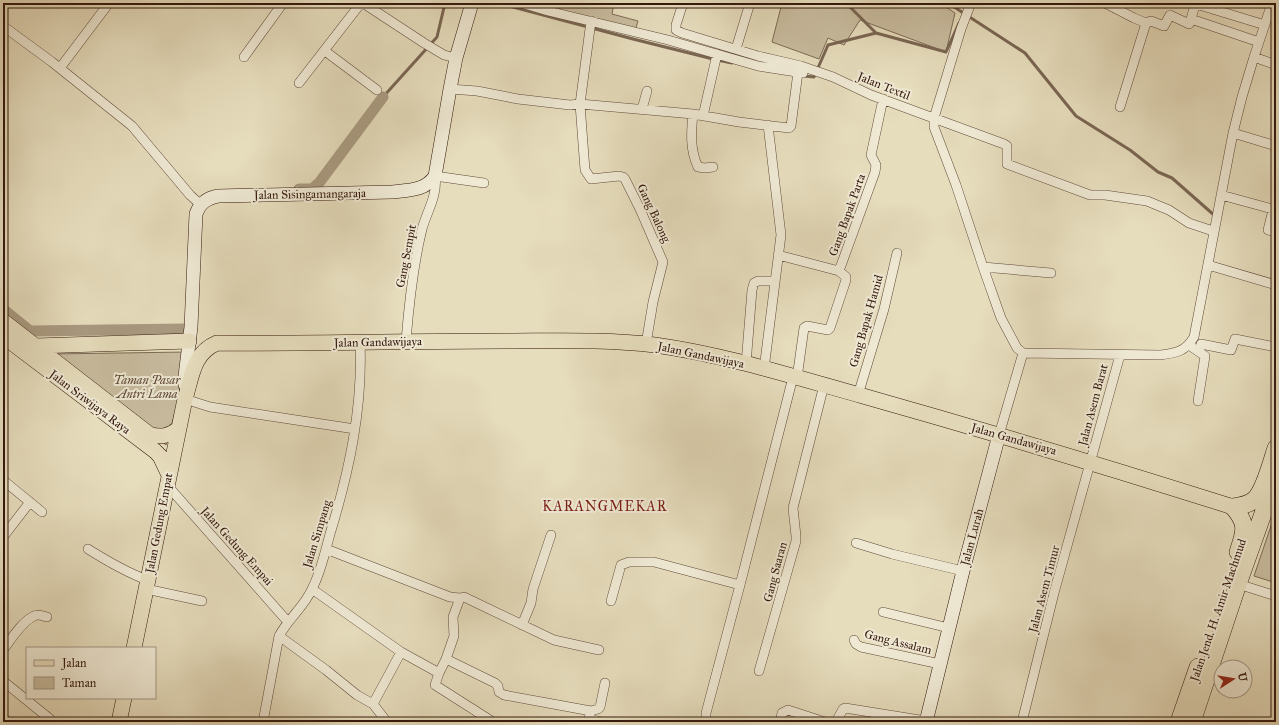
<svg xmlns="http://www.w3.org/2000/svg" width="1279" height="725" font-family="'IM FELL Great Primer',serif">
	<rect width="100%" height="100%" fill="#e6ddbd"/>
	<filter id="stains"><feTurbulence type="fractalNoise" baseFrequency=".005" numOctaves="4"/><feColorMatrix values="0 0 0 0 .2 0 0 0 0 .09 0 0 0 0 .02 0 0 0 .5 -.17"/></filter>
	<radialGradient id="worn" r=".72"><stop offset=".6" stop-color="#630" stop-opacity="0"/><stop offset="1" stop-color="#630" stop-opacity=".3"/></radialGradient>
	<path fill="#c8bc9f" stroke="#7e6a56" d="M561 3H614L612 14 638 21 635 31 559 11Z
		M782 3H940L955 13 946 52 860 20 844 45 828 38 819 59 772 42Z
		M186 352 185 376 166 445 52 354Z
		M1276 511V583L1254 576Z"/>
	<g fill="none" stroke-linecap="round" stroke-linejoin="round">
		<path stroke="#7a6653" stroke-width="3" d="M498 3 633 39 717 60 732 63
			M846 3 876 33 946 52 959 23
			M948 3 1025 53 1076 116 1130 150 1158 172 1172 178 1214 215
			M804 76 814 77 828 45 876 33
			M383 97 437 37 445 3"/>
		<path stroke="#a99a81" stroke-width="11" d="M299 189H312L319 183 383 97
			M3 309 30 331 184 329"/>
		<g stroke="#604939" stroke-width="10">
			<path id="street" d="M363 3 424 43 444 55 456 58
				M521 3 548 11 668 40 758 66 803 73
				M683 3 676 25V30L682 33 758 56 801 66 833 77 871 95 1004 144 1007 146V164L1090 195H1105L1147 201 1169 210 1189 223 1213 231
				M971 3 961 29 934 118V127L956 185 983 267 1001 318 1017 348 1023 353 1160 355C1176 353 1185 352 1194 337L1233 133 1242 97 1254 57 1272 3
				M1105 3 1134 18 1146 23 1151 21 1164 26 1170 15 1189 24 1191 19 1259 42
				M1191 19 1195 5 1196 4 1265 25
				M591 21 580 104 585 170 591 179 619 176 623 177 625 179 640 209 663 262 653 302 646 344
				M3 26 52 62 132 126 190 195 201 205
				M736 49 750 3
				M325 51 377 90
				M244 57 283 3
				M1254 57 1276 65
				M60 68 109 3
				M299 83 361 3
				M450 89 477 91 518 99 570 105 580 104 693 114 739 122 789 128 791 126 798 72
				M1120 107 1146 23
				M642 109 647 91
				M693 114C691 133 690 150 698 167L705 168 713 167
				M703 116 717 54
				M1233 133 1276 146
				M1221 195 1276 210
				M1273 210 1268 230 1276 232
				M778 255 839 271 846 277V280L830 328 828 330 807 326 804 328 797 378
				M1208 265 1276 285
				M983 267 1051 273
				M839 271 875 172 876 165 871 155 883 99
				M406 341C409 303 413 266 422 229 427 211 438 195 435 176L484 183
				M1201 344 1231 350 1235 339 1276 347
				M1189 345 1205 356 1198 401
				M746 364 752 290 754 283 758 281H775
				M764 369 781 235 768 125
				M858 395 884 309 897 253
				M185 399 210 407 355 429
				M999 435 1023 353
				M3 480 42 512
				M167 485 288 622
				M3 537 30 502
				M856 543 892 554 963 571
				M88 549C107 561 126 572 147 580
				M326 549 450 597 460 598 453 617 454 636 446 659
				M1238 584 1276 596
				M146 589 202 601
				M312 589 401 652 439 673 446 659 495 683 498 686 499 692 504 695 591 711
				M460 598 464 597 554 640 599 650
				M611 601 621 565 629 562H654L740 585
				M883 612 949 628
				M522 625 531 603 533 589 551 535
				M279 636 326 670 357 695 373 704 387 722
				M854 640 856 644 861 647 940 664
				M3 650C10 641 22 621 34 616 37 614 43 616 47 617
				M759 671 796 541V536L793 508 824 385
				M439 673 435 685 493 722
				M3 681 50 719V722
				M373 704 401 652
				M3 718 8 722
				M589 719 602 722
				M263 722 279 636C288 619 304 607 312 589 321 572 325 552 330 534 349 472 363 408 360 342
				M588 722 591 711 598 709 600 707 605 683
				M706 722V713L740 585 793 377
				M780 722 782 713 788 710 825 722
				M836 722 843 709 845 708 926 721
				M1022 722 1054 593 1120 355"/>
		</g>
		<g stroke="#34180d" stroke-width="14">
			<path id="secondary" d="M185 385V376L191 327 196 214C200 203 207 198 218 196L392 192C409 190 425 191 435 176L450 89 456 58 472 3
				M926 722 963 571 999 435"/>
		</g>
		<g stroke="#34180d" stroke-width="16">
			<path id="primary" d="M3 321 149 434C161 438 170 436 179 428
				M3 336 155 451 160 456 169 475
				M36 346 189 341
				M134 648 185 399C192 376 193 353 217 343 313 344 409 341 504 341 554 341 606 339 655 345 726 355 795 377 863 396 987 431 1110 468 1233 507
				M119 722 124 698"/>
		</g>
		<g stroke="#34180d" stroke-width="18">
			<path id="highway" d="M1233 507C1248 524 1245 531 1238 552
				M1233 507C1240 506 1248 505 1254 500 1264 492 1272 460 1276 448
				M1179 722 1198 667
				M1192 722 1238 584 1276 477"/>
		</g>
		<use href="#street" stroke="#efe9d4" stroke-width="9"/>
		<use href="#secondary" stroke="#efe9d4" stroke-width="13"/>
		<use href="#primary" stroke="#e6ddbd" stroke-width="15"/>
		<use href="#highway" stroke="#e6ddbd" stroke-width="17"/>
	</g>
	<g text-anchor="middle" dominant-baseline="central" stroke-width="4" stroke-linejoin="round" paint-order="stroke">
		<g font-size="12" fill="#34180d" stroke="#efe9d4">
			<text transform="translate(884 86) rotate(22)">Jalan Textil</text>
			<text transform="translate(310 194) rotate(-1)">Jalan Sisingamangaraja</text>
			<text transform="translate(654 213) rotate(65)">Gang Balong</text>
			<text transform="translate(847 215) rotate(-70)">Gang Bapak Parta</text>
			<text transform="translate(406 256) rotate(-79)">Gang Sempit</text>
			<text transform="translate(866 321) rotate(-74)">Gang Bapak Hamid</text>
			<text transform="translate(378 342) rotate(-1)">Jalan Gandawijaya</text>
			<text transform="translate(701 355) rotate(12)">Jalan Gandawijaya</text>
			<text transform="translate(90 402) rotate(37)">Jalan Sriwijaya Raya</text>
			<text transform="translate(1093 405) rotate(-75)">Jalan Asem Barat</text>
			<text transform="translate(1014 439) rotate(16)">Jalan Gandawijaya</text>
			<text transform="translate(159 523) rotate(-79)">Jalan Gedung Empat</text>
			<text transform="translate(317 534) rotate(-73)">Jalan Simpang</text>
			<text transform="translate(972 537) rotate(-75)">Jalan Lurah</text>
			<text transform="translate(237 546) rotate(48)">Jalan Gedung Empai</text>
			<text transform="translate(775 572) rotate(-75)">Gang Saaran</text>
			<text transform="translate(1044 589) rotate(-75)">Jalan Asem Timur</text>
			<text transform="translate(1218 610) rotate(-71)">Jalan Jend. H. Amir Machmud</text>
			<text transform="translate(898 642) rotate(14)">Gang Assalam</text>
		</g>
		<g font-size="12" font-style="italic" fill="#604939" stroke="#efe9d4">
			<text x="147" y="380">Taman Pasar<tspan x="147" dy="14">Antri Lama</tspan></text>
		</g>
		<g font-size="14" letter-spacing="1" fill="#7a1f14" stroke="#efe9d4">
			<text x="605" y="506">KARANGMEKAR</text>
		</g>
	</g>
	<rect width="1279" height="725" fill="none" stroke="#e6ddbd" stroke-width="16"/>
	<rect x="4" y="4" width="1271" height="717" fill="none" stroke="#34180d" stroke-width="2"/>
	<rect x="8" y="8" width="1263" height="709" fill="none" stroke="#34180d"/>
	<rect x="26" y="647" width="130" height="52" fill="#efe9d4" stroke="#a49584"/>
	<rect x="34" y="660" width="20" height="6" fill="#e6ddbd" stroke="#a49584"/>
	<text x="62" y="667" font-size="12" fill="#34180d">Jalan</text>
	<rect x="34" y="677" width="20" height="12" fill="#c8bc9f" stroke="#a49584"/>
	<text x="62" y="687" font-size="12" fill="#34180d">Taman</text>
	<g transform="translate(1233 679) rotate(78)"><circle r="19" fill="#efe9d4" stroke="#a49584"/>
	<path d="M0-3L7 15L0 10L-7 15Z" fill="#8f2418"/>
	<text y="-6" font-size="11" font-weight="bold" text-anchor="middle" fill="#34180d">U</text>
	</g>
	<rect width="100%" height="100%" filter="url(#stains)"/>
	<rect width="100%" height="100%" fill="url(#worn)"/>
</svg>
